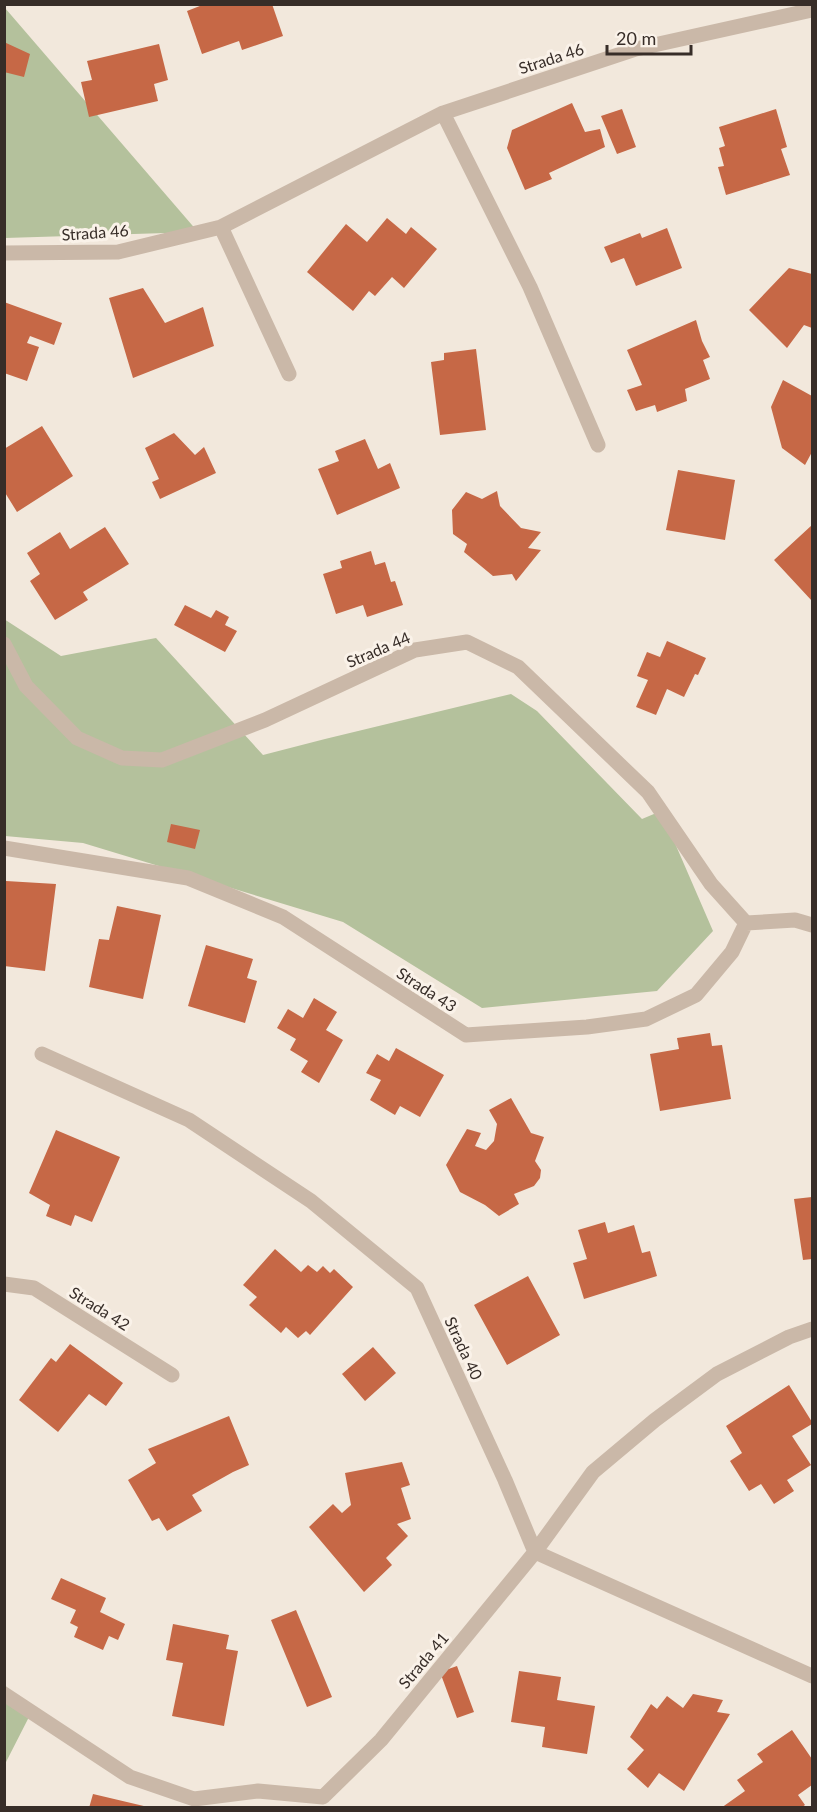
<svg xmlns="http://www.w3.org/2000/svg" width="817" height="1812" font-family="Lato,sans-serif">
	<rect width="100%" height="100%" fill="#f2e8dc"/>
	<path fill="#b4c19c" d="M5 8 198 232 5 238Z
		M4 619 61 656 156 638 263 755 325 739 511 694 537 711 642 819 661 811 713 931 657 991 482 1008 343 922 83 843 5 836Z
		M5 1685 30 1715 5 1764Z"/>
	<path fill="#c66846" d="M205 4H272L283 36 242 50 239 41 202 54 187 11Z
		M4 42 30 54 24 77 4 72Z
		M159 44 168 80 154 84 158 101 89 117 81 82 92 80 87 61Z
		M572 103 585 132 600 129 605 147 549 173 552 179 525 190 507 148 512 130Z
		M622 109 636 147 617 154 601 116Z
		M776 109 787 147 781 149 790 175 726 195 718 167 724 166 719 148 725 146 719 127Z
		M387 218 406 234 411 227 437 249 404 288 392 277 375 296 369 291 353 311 307 272 346 224 367 242Z
		M667 228 682 268 636 286 624 258 611 263 604 247 640 233 642 238Z
		M789 268 812 274V328L804 325 787 348 749 310Z
		M143 288 165 323 203 307 214 346 133 378 109 298Z
		M4 302 62 323 54 345 30 336 27 343 39 347 27 381 4 373Z
		M696 320 702 341 710 357 703 360 710 379 685 389 687 401 657 412 655 405 636 411 627 390 642 385 627 350Z
		M476 349 486 430 440 435 431 362 444 360V353Z
		M783 380 812 396V452L805 465 782 448 771 407Z
		M42 426 73 476 17 512 4 491V449Z
		M174 433 195 455 204 447 216 473 160 499 152 482 159 479 145 448Z
		M365 439 378 469 390 463 400 488 337 515 318 469 339 461 335 451Z
		M678 470 735 480 725 540 666 530Z
		M497 491 500 506 521 528 541 532 528 548 541 550 516 581 512 574 493 576 464 552 467 544 453 534 452 510 466 492 482 499Z
		M812 525V601L774 560Z
		M105 527 129 564 83 592 88 600 55 620 30 581 40 574 27 553 60 532 70 549Z
		M371 551 375 565 385 562 391 582 395 581 403 605 367 617 363 605 336 614 323 574 342 568 340 561Z
		M185 605 211 618 216 610 229 617 225 625 237 631 225 652 174 625Z
		M667 641 706 658 698 675 695 674 684 697 667 689 656 715 636 707 648 680 637 676 647 652 660 657Z
		M171 824 200 830 195 849 167 842Z
		M6 881 56 884 45 971 4 966Z
		M117 906 161 915 143 999 89 987 99 939 109 940Z
		M206 945 253 959 247 978 257 981 245 1023 188 1006Z
		M314 998 337 1012 326 1030 343 1040 319 1083 301 1072 308 1061 290 1050 296 1039 277 1028 288 1009 303 1018Z
		M710 1033 712 1046 722 1045 731 1099 660 1111 650 1054 679 1049 677 1038Z
		M396 1048 444 1075 420 1117 400 1106 395 1115 370 1100 381 1080 366 1073 377 1054 389 1061Z
		M511 1098 531 1133 544 1137 535 1161 541 1170 540 1178 534 1186 514 1194 519 1204 499 1216 485 1205 460 1192 446 1165 467 1129 481 1133 475 1146 486 1150 494 1141 497 1124 489 1110Z
		M56 1130 120 1157 92 1222 75 1215 71 1226 46 1216 50 1205 29 1193Z
		M812 1197V1259L803 1260 794 1199Z
		M605 1222 608 1233 634 1225 642 1253 650 1251 657 1276 584 1299 573 1263 587 1259 578 1230Z
		M275 1249 301 1272 308 1265 317 1272 323 1266 330 1273 334 1269 353 1287 310 1335 306 1331 298 1338 286 1327 281 1333 249 1305 257 1297 243 1285Z
		M528 1276 560 1335 507 1365 474 1305Z
		M70 1344 123 1383 106 1406 89 1394 58 1432 19 1400 51 1358 56 1362Z
		M373 1347 396 1373 365 1401 342 1374Z
		M789 1385 812 1422V1424L792 1436 811 1465 787 1480 794 1491 774 1504 761 1484 749 1491 730 1461 742 1453 726 1426Z
		M229 1416 249 1465 233 1472 192 1495 202 1511 167 1531 159 1518 152 1521 128 1480 156 1463 148 1449Z
		M402 1462 410 1485 401 1488 411 1519 397 1524 408 1536 386 1558 392 1565 364 1592 309 1527 333 1504 342 1513 351 1505 345 1473Z
		M61 1578 106 1598 100 1612 125 1624 118 1640 109 1636 103 1650 74 1637 78 1627 70 1623 76 1610 51 1599Z
		M296 1610 332 1697 307 1707 271 1620Z
		M173 1624 229 1635 226 1649 238 1651 224 1726 172 1716 183 1663 166 1660Z
		M457 1666 474 1712 457 1718 440 1672Z
		M519 1671 561 1677 557 1700 595 1706 587 1754 542 1747 545 1727 511 1722Z
		M693 1694 723 1700 717 1712 730 1714 684 1791 659 1773 648 1788 627 1769 644 1750 630 1737 651 1704 657 1709 667 1696 683 1708Z
		M792 1730 812 1759V1785L798 1795 805 1805 801 1808H721L745 1791 737 1780 763 1762 757 1754Z
		M93 1794 148 1807V1808H89Z"/>
	<g fill="none" stroke-linecap="round" stroke-linejoin="round">
		<path stroke="#cab8a8" stroke-width="15" d="M443 113 530 287 598 445
			M221 227 289 374
			M4 253 118 252 221 227 443 113 636 49 812 10
			M4 644 26 686 77 738 122 758 162 760 265 720 415 650 467 642 518 667 648 792 711 884 746 923
			M4 848 188 878 283 917 466 1035 587 1027 646 1019 696 995 732 952 746 923 795 920 812 925
			M42 1054 189 1120 311 1201 417 1288 505 1480 535 1552 812 1676
			M4 1284 34 1288 172 1375
			M4 1694 130 1777 194 1799 258 1791 323 1797 381 1740 535 1552 593 1472 655 1420 717 1374 789 1337 812 1329"/>
	</g>
	<g text-anchor="middle" dominant-baseline="central" stroke-width="6" stroke-linejoin="round" paint-order="stroke">
		<g font-size="16" fill="#372d28" stroke="#faf2e9">
			<text transform="translate(551 58) rotate(-18)">Strada 46</text>
			<text transform="translate(95 232) rotate(-4)">Strada 46</text>
			<text transform="translate(378 649) rotate(-23)">Strada 44</text>
			<text transform="translate(427 989) rotate(33)">Strada 43</text>
			<text transform="translate(100 1308) rotate(32)">Strada 42</text>
			<text transform="translate(464 1348) rotate(65)">Strada 40</text>
			<text transform="translate(423 1660) rotate(-50)">Strada 41</text>
		</g>
	</g>
	<rect width="817" height="1812" fill="none" stroke="#372d28" stroke-width="12"/>
	<path d="M607 45v9h84v-9" fill="none" stroke="#372d28" stroke-width="3"/>
	<text x="616" y="45" font-size="18" fill="#372d28" stroke="#faf2e9" stroke-width="4.5" paint-order="stroke">20 m</text>
</svg>
